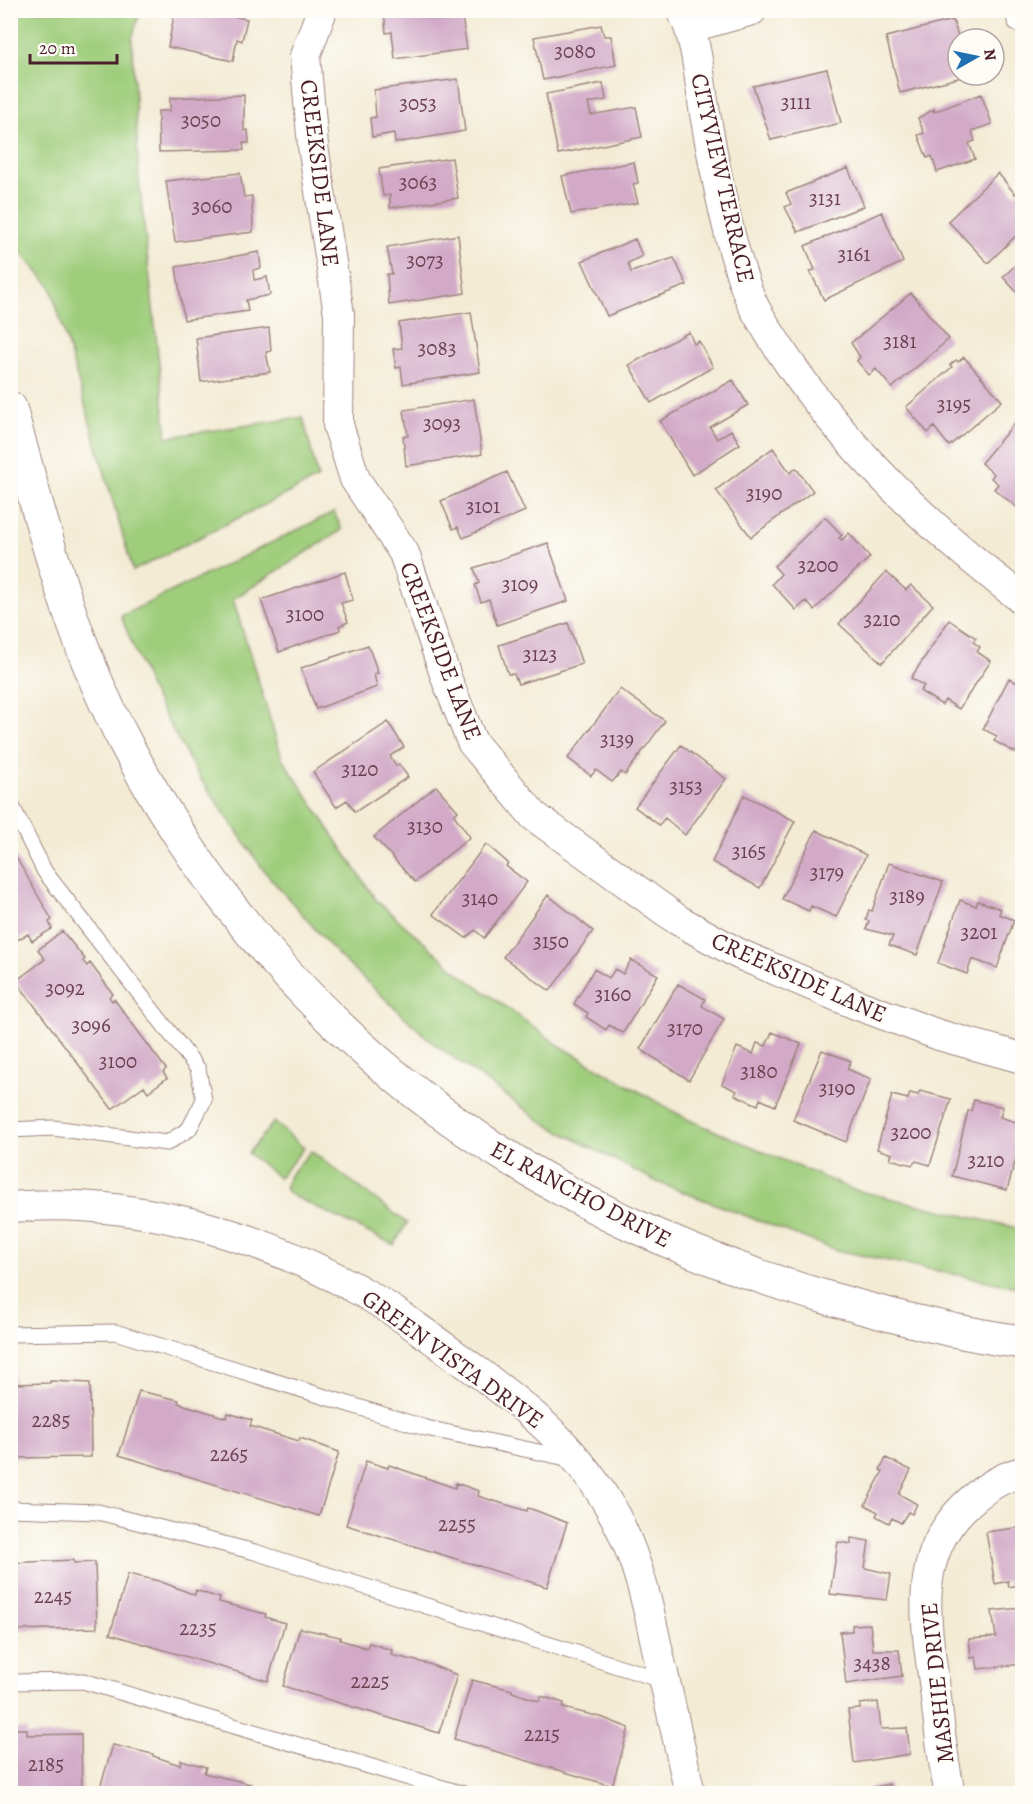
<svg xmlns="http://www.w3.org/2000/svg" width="1033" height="1804" font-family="Alegreya,serif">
	<rect width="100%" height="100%" fill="#fdfcf7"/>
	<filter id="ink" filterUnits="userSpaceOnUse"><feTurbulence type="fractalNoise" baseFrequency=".0167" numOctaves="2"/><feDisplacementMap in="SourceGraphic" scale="12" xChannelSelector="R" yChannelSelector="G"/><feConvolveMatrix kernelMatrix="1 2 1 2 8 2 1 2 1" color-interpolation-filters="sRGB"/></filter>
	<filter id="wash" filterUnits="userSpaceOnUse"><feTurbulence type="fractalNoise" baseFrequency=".008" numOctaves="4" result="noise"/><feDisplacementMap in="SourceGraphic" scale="24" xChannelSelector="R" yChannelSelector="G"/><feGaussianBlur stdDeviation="1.35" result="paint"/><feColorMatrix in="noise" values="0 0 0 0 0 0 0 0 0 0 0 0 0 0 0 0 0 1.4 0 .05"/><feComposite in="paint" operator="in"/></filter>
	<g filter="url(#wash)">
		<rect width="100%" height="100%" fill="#f3ebd4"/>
		<path fill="#9fcd7b" stroke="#747653" stroke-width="1.5" d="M10 11H140L132 39 139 179 167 437 303 417 318 478 133 571 51 287 19 250 11 221Z
			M334 512 342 530 233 599 282 758 376 900 460 974 560 1046 687 1119 851 1189 1022 1229V1288L836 1250 657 1182 544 1123 433 1043 339 956 265 872 196 772 151 691 121 616Z
			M274 1122 304 1148 279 1178 248 1153Z
			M311 1151 407 1223 394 1245 289 1194 285 1188 290 1175Z"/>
		<g id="blocks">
			<path fill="#d2aac7" d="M175 10H203L247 19 242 41 237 39 233 61 168 47Z
				M384 10H461L467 49 395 59 392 32 386 33Z
				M953 20 959 39 956 42 958 75 966 76 900 93 886 37Z
				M601 25 604 36H611L616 65 543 80 534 37Z
				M827 69 841 123 771 140 753 86Z
				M458 79 465 131 395 143 394 133 372 137 370 118 376 117 374 90Z
				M603 83 606 100 588 103 591 115 636 107 642 137 558 154 546 94Z
				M981 94 992 124 972 131 975 141 969 143 975 159 937 172 932 156 927 158 918 135 924 133 918 118 934 109V112Z
				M244 95V131L248 130 249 143H243L244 150 159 152 158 111H170V98Z
				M452 158 458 198 390 208V195L383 196 379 169Z
				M634 162 638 183 633 184 638 203 571 214 562 176Z
				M848 168 864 206 798 232 785 207 791 204 786 193Z
				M240 173 244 197 252 196 253 232 175 242 166 181Z
				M998 173 1015 194 1022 190V230L988 263 948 221Z
				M882 212 903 262 824 300 810 271 815 270 805 246Z
				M458 235 465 293 389 305 387 274H392L387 247Z
				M635 239 642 256 628 263 631 272 674 258 687 285 607 316 582 261Z
				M259 252 261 268 253 270 254 280 267 277 270 295 246 300 248 311 184 320 176 267Z
				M1022 259V298L1003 277Z
				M911 293 949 339 892 388 876 369 869 375 857 361 860 357 851 343Z
				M471 312 480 372 403 384 401 367 396 368 393 349 402 348 399 323Z
				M269 328 271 351 266 352 270 372 201 382 196 338Z
				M689 332 694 344 699 341 713 367 651 403 629 365Z
				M964 357 1002 401 949 446 934 427 928 433 906 407 952 367 950 365 956 360 958 362Z
				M733 380 748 405 710 427 717 439 731 430 740 444 692 475 660 421Z
				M474 399 482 454 406 466 403 436H408L404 410Z
				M1018 419 1022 423V502L1018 508 994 489 998 484 991 478 994 474 981 463Z
				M773 448 790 473 796 468 813 491 751 537 716 490Z
				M507 472 525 511 463 538 458 527 453 529 441 501Z
				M825 517 842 535 839 538 842 540 849 533 870 557 814 610 806 601 796 610 772 584 781 574 774 566Z
				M548 543 568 601 497 625 489 599 481 602 475 585 479 583 474 568Z
				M345 572 353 600 341 603 348 622 339 626 340 630 279 652 261 600Z
				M886 572 906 590 911 585 933 605 882 663 839 624Z
				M949 620 976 638 973 642 980 647 977 652 991 661 959 709 945 700 942 705 920 691 924 686 911 678Z
				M568 623 582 664 518 684 514 674H508L499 645Z
				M368 645 378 673 374 674 377 687 316 709 301 668Z
				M1009 678 1022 686V750L1018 748 1016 753 994 741 997 736 983 729Z
				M620 689 665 721 625 775 621 772 612 782 596 770 591 776 568 758Z
				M388 722 404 747 390 756 396 766 399 764 408 777 355 812 347 800 336 807 313 772Z
				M681 745 726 779 685 835 665 818 659 825 635 807Z
				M436 786 458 811 454 815 470 837 415 882 374 837Z
				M744 795 795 821 760 888 712 862Z
				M816 830 866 855 836 917 811 906 809 911 782 899Z
				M486 844 508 863 506 866 527 882 484 938 475 930 466 938 433 914Z
				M10 847 52 920 49 922 52 929 32 941 28 934 10 944Z
				M889 863 943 882 917 955 889 945 893 936 866 929 869 921 866 920 867 916 869 910 872 911Z
				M548 895 593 931 550 991 503 957Z
				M960 900 976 906 978 901 1001 909 999 914 1014 920 997 968 972 959 967 974 938 963Z
				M62 931 85 959 83 961 87 966 90 963 113 994 109 997 112 1001 114 999 166 1069 163 1072 167 1078 148 1092 144 1086 112 1109 16 981 45 959 38 950Z
				M631 960 658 975 623 1033 609 1025 606 1030 586 1017 588 1013 574 1004 594 969 609 978 615 969 623 974Z
				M678 984 705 999 702 1006 724 1019 689 1080 640 1049Z
				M772 1032 801 1044 775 1106 760 1099 758 1105 735 1095 737 1091 722 1084 737 1047 753 1054 757 1043 766 1046Z
				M822 1050 851 1061 847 1069 871 1079 846 1142 793 1120Z
				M920 1091 951 1099 930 1165 916 1161 912 1165 890 1159 892 1154 877 1149 892 1095 908 1099 910 1093 918 1095Z
				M974 1100 1003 1107 1000 1117 1022 1124V1138L1007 1190 952 1176 968 1111H971Z
				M10 1350H13L14 1384 50 1383V1381L90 1383 91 1457 10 1458Z
				M139 1391 179 1400 178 1403 227 1418 228 1413 252 1420 250 1426 299 1441 300 1438 309 1441 339 1452 319 1516 119 1455Z
				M886 1458 911 1470 899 1494 917 1504 912 1514 908 1512 901 1523 892 1518 889 1523 876 1516 878 1512 865 1505 883 1471 880 1470Z
				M366 1461 388 1468 389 1465 455 1488 456 1483 479 1491 478 1496 527 1511 528 1508 537 1511 567 1523 547 1587 346 1525Z
				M1022 1527V1584L1009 1587 1008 1581 995 1584 986 1532Z
				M851 1538 869 1541 865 1568 891 1574 887 1600 830 1594 838 1542 851 1544Z
				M73 1560 74 1563 95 1562 97 1628 10 1630V1563Z
				M128 1574 159 1581 195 1595 196 1590 204 1593 220 1598 219 1602 266 1614 265 1617 285 1623 268 1681 110 1634Z
				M1021 1608 1022 1664 978 1669 976 1657 971 1658 969 1639 996 1637 992 1611Z
				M870 1624 873 1650H899L902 1676 846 1684 840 1632 852 1631V1625Z
				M300 1628 340 1637V1640L367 1648 369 1643 392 1650 391 1655 429 1664 457 1675 439 1733 283 1686Z
				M472 1680 512 1690V1692L539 1701 541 1696 564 1703 563 1708 601 1717 629 1728 612 1786 454 1739Z
				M878 1702 881 1729 907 1728 910 1754 854 1763 848 1710 860 1709V1704Z
				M10 1729H27V1735L81 1734 82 1794H10Z
				M113 1745 153 1754V1756L180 1765 181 1760 206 1767 204 1773 251 1784 250 1786 271 1794H98Z
				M889 1784 891 1794H860L866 1789Z"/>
		</g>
	</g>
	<g filter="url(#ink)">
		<use href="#blocks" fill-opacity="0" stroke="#9e8580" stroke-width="1.5"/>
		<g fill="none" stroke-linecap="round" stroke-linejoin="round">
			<g stroke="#9e8580" stroke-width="17">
				<path id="lane" d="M10 802 45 872 198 1069 204 1100 189 1129 167 1143 53 1128 10 1130
					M10 1334 115 1332 426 1428 571 1459
					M10 1509 98 1512 255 1552 665 1681
					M10 1682 83 1681 463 1794"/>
			</g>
			<g stroke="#9e8580" stroke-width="32">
				<path id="street" d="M322 10 305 56 313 146 339 314 338 425 355 479 404 553 447 680 472 742 534 816 678 920 739 954 858 1005 939 1035 1022 1058
					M682 10C697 40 699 75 704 108 712 154 721 204 734 250 740 270 747 296 758 314 824 428 919 520 1022 599
					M1021 10 1022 18
					M691 27 752 10
					M10 1207C130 1197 253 1232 357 1289 393 1309 427 1335 460 1359 524 1405 579 1447 616 1518 639 1562 649 1610 659 1657 670 1702 680 1748 690 1794
					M950 1794C942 1759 939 1724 935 1689 926 1624 912 1558 964 1507 980 1491 1000 1478 1022 1472"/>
			</g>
			<g stroke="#9e8580" stroke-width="35">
				<path id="secondary" d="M10 408C42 523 70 639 126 744 279 1032 523 1211 835 1300 896 1317 959 1334 1022 1342"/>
			</g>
			<use href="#lane" stroke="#fff" stroke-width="15"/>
			<use href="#street" stroke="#fff" stroke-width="30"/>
			<use href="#secondary" stroke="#fff" stroke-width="33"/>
		</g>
	</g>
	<g text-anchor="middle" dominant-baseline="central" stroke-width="4.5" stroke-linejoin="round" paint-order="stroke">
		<g font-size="21" fill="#6c4252">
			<text x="575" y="51">3080</text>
			<text x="796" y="102">3111</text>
			<text x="418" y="103">3053</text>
			<text x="201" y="120">3050</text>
			<text x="418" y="182">3063</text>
			<text x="825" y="198">3131</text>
			<text x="212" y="206">3060</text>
			<text x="854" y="254">3161</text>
			<text x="425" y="260">3073</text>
			<text x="900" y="341">3181</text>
			<text x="437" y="348">3083</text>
			<text x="954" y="404">3195</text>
			<text x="442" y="423">3093</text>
			<text x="764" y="493">3190</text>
			<text x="483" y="506">3101</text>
			<text x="818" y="565">3200</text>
			<text x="520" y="584">3109</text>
			<text x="305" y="614">3100</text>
			<text x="882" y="619">3210</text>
			<text x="540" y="654">3123</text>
			<text x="617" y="739">3139</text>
			<text x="360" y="769">3120</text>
			<text x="686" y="786">3153</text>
			<text x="425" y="826">3130</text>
			<text x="749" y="851">3165</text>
			<text x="827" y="872">3179</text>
			<text x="907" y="896">3189</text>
			<text x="480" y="898">3140</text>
			<text x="979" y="932">3201</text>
			<text x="551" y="941">3150</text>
			<text x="65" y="988">3092</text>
			<text x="613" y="994">3160</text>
			<text x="91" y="1025">3096</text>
			<text x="685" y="1028">3170</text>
			<text x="118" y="1061">3100</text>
			<text x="759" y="1071">3180</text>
			<text x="837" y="1088">3190</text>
			<text x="911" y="1132">3200</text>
			<text x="986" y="1160">3210</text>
			<text x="51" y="1420">2285</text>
			<text x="229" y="1454">2265</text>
			<text x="457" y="1524">2255</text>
			<text x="53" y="1596">2245</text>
			<text x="198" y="1628">2235</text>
			<text x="872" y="1663">3438</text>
			<text x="370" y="1681">2225</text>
			<text x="542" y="1734">2215</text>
			<text x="46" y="1764">2185</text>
		</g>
		<g font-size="24" fill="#4a1f2b" stroke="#fdfcf7">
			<text transform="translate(320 173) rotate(83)">CREEKSIDE LANE</text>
			<text transform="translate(723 178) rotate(77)">CITYVIEW TERRACE</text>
			<text transform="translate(441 651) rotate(69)">CREEKSIDE LANE</text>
			<text transform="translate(799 977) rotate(24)">CREEKSIDE LANE</text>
			<text transform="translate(581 1194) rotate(28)">EL RANCHO DRIVE</text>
			<text transform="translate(453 1359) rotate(36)">GREEN VISTA DRIVE</text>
			<text transform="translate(937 1683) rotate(-96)">MASHIE DRIVE</text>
		</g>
	</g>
	<rect width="1033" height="1804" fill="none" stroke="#fdfcf7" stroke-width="36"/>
	<g transform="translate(976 57) rotate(81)"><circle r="28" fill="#fdfcf7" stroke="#b5a4a5" stroke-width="1.5"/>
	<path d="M0-4.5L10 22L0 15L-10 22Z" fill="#1f6fb2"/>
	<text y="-9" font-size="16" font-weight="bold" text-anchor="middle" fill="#4a1f2b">N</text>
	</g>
	<path d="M30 54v9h87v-9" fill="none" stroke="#4a1f2b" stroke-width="3"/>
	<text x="39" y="54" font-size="18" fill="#4a1f2b" stroke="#fdfcf7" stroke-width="4.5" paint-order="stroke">20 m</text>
</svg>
